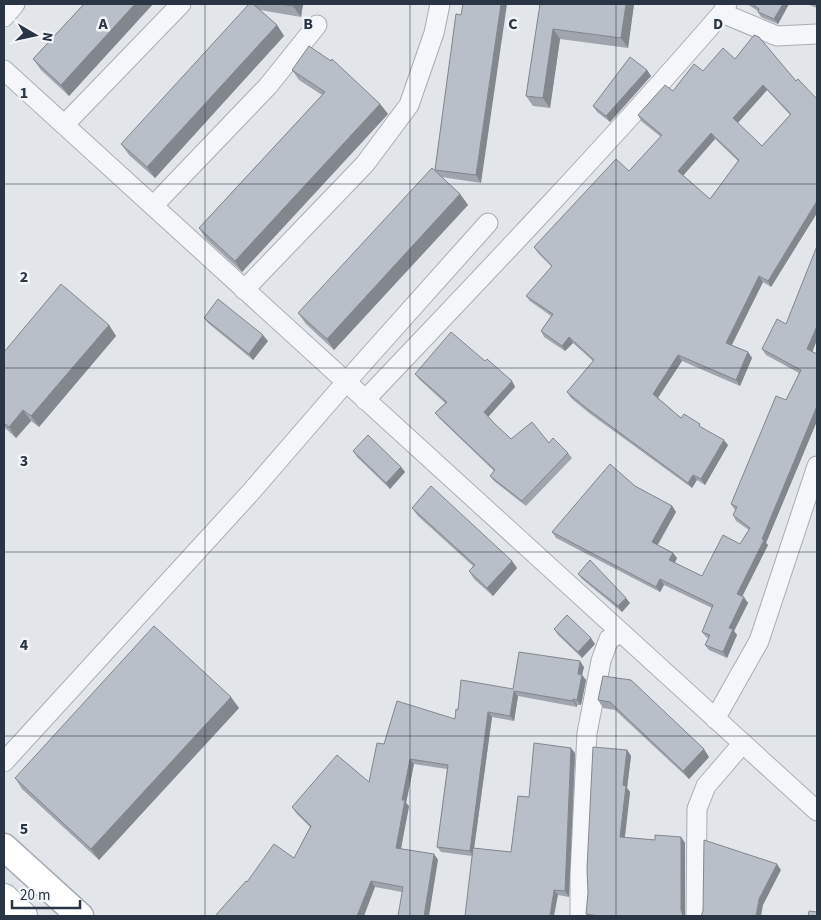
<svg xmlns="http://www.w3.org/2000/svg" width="821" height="920" font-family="'Source Sans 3',sans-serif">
	<rect width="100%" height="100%" fill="#e2e6eb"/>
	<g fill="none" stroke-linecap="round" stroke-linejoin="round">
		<g stroke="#a7adb6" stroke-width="21">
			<path id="street" d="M722 13 777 36 817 34
				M4 17 15 4
				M4 70 817 811
				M64 125 181 4
				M153 206 268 86 317 25
				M244 290 365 164 409 105 434 33 440 4
				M365 400C486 273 607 146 722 13L727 4
				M715 719 759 641 817 466
				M4 762 250 493 346 382 488 223
				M580 916V875L587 733 601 661 609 639 621 633
				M696 916 697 809 706 786 743 743"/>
		</g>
		<g stroke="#a7adb6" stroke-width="29">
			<path id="secondary" d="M4 847 80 916"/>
		</g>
		<g stroke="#a1aab7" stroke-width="30">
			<path id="primary" d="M4 898 23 916"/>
		</g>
		<use href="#street" stroke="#f5f6f9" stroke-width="19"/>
		<use href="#secondary" stroke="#fff" stroke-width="26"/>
		<use href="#primary" stroke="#fff" stroke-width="28"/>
	</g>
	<path fill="#9fa4ad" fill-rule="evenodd" d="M84 4H153L69 96 41 70 33 59Z
		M254 4H303L301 17 260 10 277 25 284 36 155 178 129 155 121 144 255 5Z
		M540 4H634L628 48 560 39 550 108 533 106 526 96Z
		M747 4H789L778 24 761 17 758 12V11Z
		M807 4H817V8Z
		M456 14 481 183 441 177 460 194 468 205 334 350 306 324 298 313 439 175 435 170Z
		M735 59 796 81 817 99V213L771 287 763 282 732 345 748 352 752 358 740 386 682 361 658 398 681 418 703 428 728 445 705 485 697 480 692 488 589 413 571 398 567 392 593 361 573 343 565 351 544 337 541 331 551 316 530 301 526 296 552 267 538 253 534 247 629 171 661 137 641 121 638 115 673 91 703 71ZM767 90 790 115 762 146 737 123ZM715 139 738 161 710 199 683 175Z
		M292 70 380 104 388 114 242 272 206 239 199 228 322 95 299 80Z
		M647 70 651 76 610 122 597 112 593 106Z
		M204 318 268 341 253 360 208 323Z
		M786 324 817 340 812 352 817 354V421L766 543 768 545 742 596 748 603 734 631 737 635 727 658 709 650 705 645 708 638 706 637 702 632 712 608 664 585 660 592 556 538 552 532 635 486 672 506 676 512 658 545 673 553 677 558 675 563 702 576 740 544 749 530 736 521 733 515 735 510 731 504 786 400 799 373 766 355 762 349Z
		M109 325 116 336 39 427 31 421 16 438 4 427V352Z
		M485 361 512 381 515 387 488 417 495 424 511 439 549 443 568 453 572 458 526 506 494 481 490 476 494 471 439 418 435 413 445 403 419 379 415 374Z
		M353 451 401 467 405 472 390 489 357 457Z
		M412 508 512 561 517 568 493 596 474 579 469 571 473 566 418 516Z
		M578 574 630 603 622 612 582 579Z
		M554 629 595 644 582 658 558 635Z
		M584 667 582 675 586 680 581 705H577V707L518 696 514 721 492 717 474 848 511 852 529 797 575 753 569 897 558 895 472 856 441 852 437 847 447 769 414 764 406 803 409 806 401 849 434 854 438 860 402 892 375 887 247 882 294 858 310 827 296 813 292 807 369 782 384 744 455 719 458 710 513 689Z
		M603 676 709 757 689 779 615 710 603 708 598 700Z
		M239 708 99 860 22 789 15 778Z
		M627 750 631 756 627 788 630 792 625 837 655 840 681 837 685 843V916H588L586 914Z"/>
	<path fill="#82868d" d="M135 4H153L69 96 61 85Z
		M294 4H303L301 17 293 6Z
		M501 4H507L481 183 476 175Z
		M626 4H634L628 48 621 38Z
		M783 4H789L778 24 774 19Z
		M277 25 284 36 155 178 147 167Z
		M553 29 560 39 550 108 543 98Z
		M647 70 651 76 610 122 606 116Z
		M763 85 767 90 737 124 733 118Z
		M380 104 388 114 242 272 235 261Z
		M711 133 715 139 682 177 678 171Z
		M460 194 468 205 334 350 327 339Z
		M817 201V213L771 287 768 281Z
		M759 276 763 282 730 348 726 343Z
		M109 325 116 336 39 427 31 416Z
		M817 326V340L811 355 807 349Z
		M263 335 268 341 253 360 249 354Z
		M569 337 573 343 565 351 562 346Z
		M748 352 752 358 740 386 736 380Z
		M678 355 682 361 657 399 653 394Z
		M512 381 515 387 488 417 484 412Z
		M817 406V421L766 543 768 545 741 599 737 594 762 539Z
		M23 410 31 421 16 438 9 427Z
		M724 440 728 445 705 485 701 479Z
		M401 467 405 472 390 489 386 483Z
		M693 475 697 480 692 488 688 483Z
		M672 506 676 512 656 547 652 542Z
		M673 553 677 558 673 566 669 560Z
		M512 561 517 568 493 596 487 588Z
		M660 579 664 585 660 592 656 587Z
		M744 597 748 603 734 631 737 635 727 658 723 652 729 628Z
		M626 598 630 603 622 612 618 606Z
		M591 638 595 644 582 658 578 652Z
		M580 661 584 667 582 675 586 680 581 705 577 700 578 674Z
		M514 691 518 696 514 721 510 716Z
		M231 697 239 708 99 860 91 849Z
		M573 699 577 705V707L573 701Z
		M488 712 492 717 473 856 470 851Z
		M571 748 575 753 569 897 565 891Z
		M704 749 709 757 689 779 683 771Z
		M627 750 631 756 627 788 630 792 624 843 620 837 623 785Z
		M410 759 414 764 406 803 409 806 400 853 396 848 402 800Z
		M681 837 685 843V916H683L682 915 681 910Z
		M434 854 438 860 429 916H424Z
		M777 864 781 870 763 905 761 916H756L759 899Z
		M371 881 375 887 364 916H357Z
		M554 890 558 895 554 916H550Z"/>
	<path fill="#b9bfc9" stroke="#82868d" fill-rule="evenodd" d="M84 4H135L61 85 33 59Z
		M249 4H253L277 25 147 167 121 144Z
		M280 4H294L293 6Z
		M463 4H501L476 175 435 170 456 14 461 15Z
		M540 4H626L621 38 553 29 543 98 526 96Z
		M752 4H783L774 19 758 12 759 9Z
		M754 35 759 37 796 81 798 79 817 99V112L816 114 817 115V201L768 281 759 276 726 343 748 352 736 380 678 355 653 394 681 418 684 414 700 424 699 426 724 440 701 479 693 475 688 483 585 407 567 392 594 360 569 337 562 346 541 331 553 314 526 296 552 266 534 247 616 159 629 171 662 135 638 115 665 85 673 91 694 64 703 71 723 48 735 59ZM763 85 791 114 762 146 733 118ZM711 133 739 160 710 199 678 171Z
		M309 46 331 61 332 59 380 104 235 261 199 228 325 92 292 70Z
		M630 57 647 70 606 116 593 106Z
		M432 168 460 194 327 339 298 313Z
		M817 246V326L807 349 817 354V406L762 539 764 540 737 594 744 597 729 628 733 629 723 652 705 645 710 635 702 632 713 605 660 579 656 587 552 532 610 464 635 486 672 506 652 542 673 553 669 560 702 576 723 535 740 544 750 528 733 515 737 507 731 504 776 396 786 400 801 370 762 349 777 319 786 324Z
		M61 284 109 325 31 416 23 410 9 427 4 423V352Z
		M218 299 263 335 249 354 204 318Z
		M451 332 485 361 487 359 512 381 484 412 495 424 511 439 532 422 549 443 553 438 568 453 522 501 490 476 495 470 435 413 447 402 415 374Z
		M368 435 401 467 386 483 353 451Z
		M431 486 512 561 487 588 469 571 475 565 412 508Z
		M590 560 626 598 618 606 578 574Z
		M567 615 591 638 578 652 554 629Z
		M154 626 231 697 91 849 15 778Z
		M519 652 580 661 578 674 582 675 577 700 573 699V701L514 691 510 716 488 712 470 851 437 847 448 765 410 759 402 800H405L396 848 434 854 424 916H398L403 887 371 881 357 916H215L246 881 247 882 274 844 294 858 311 826 292 807 337 755 369 782 377 743 384 744 397 701 455 719 456 709 458 710 461 680 513 689Z
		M603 676 631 680 704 749 683 771 610 702 598 700Z
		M534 743 571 748 565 891 554 890 550 916H465L473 848 511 852 518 796 529 797Z
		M593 747 627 750 623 785 626 786 620 837 655 840V835L681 837V910L683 916H599L586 914 588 893 587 869Z
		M704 840 777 864 759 899 756 916H701L703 911Z
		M809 911 817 912V916H808Z"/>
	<path fill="none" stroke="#293444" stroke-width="1" stroke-opacity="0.55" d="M205 4V916M410 4V916M616 4V916M4 184H817M4 368H817M4 552H817M4 736H817"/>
	<g font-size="16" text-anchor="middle" font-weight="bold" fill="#293444" stroke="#f2f5f8" stroke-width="5" stroke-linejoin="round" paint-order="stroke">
		<text x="103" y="29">A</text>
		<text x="308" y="29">B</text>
		<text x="513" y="29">C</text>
		<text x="718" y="29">D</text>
		<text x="24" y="98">1</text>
		<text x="24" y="282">2</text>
		<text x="24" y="466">3</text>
		<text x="24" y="650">4</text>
		<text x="24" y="834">5</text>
	</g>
	<rect width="821" height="920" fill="none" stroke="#293444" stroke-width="10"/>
	<g transform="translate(35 35) rotate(99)" stroke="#f2f5f8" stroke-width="4" paint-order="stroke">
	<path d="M0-4L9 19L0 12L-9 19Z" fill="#293444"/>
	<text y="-8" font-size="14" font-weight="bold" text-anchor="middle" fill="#293444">N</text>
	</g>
	<path d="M12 900v8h68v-8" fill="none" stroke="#293444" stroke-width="2.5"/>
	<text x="20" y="900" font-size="15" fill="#293444" stroke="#f2f5f8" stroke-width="4" paint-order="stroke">20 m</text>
</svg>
